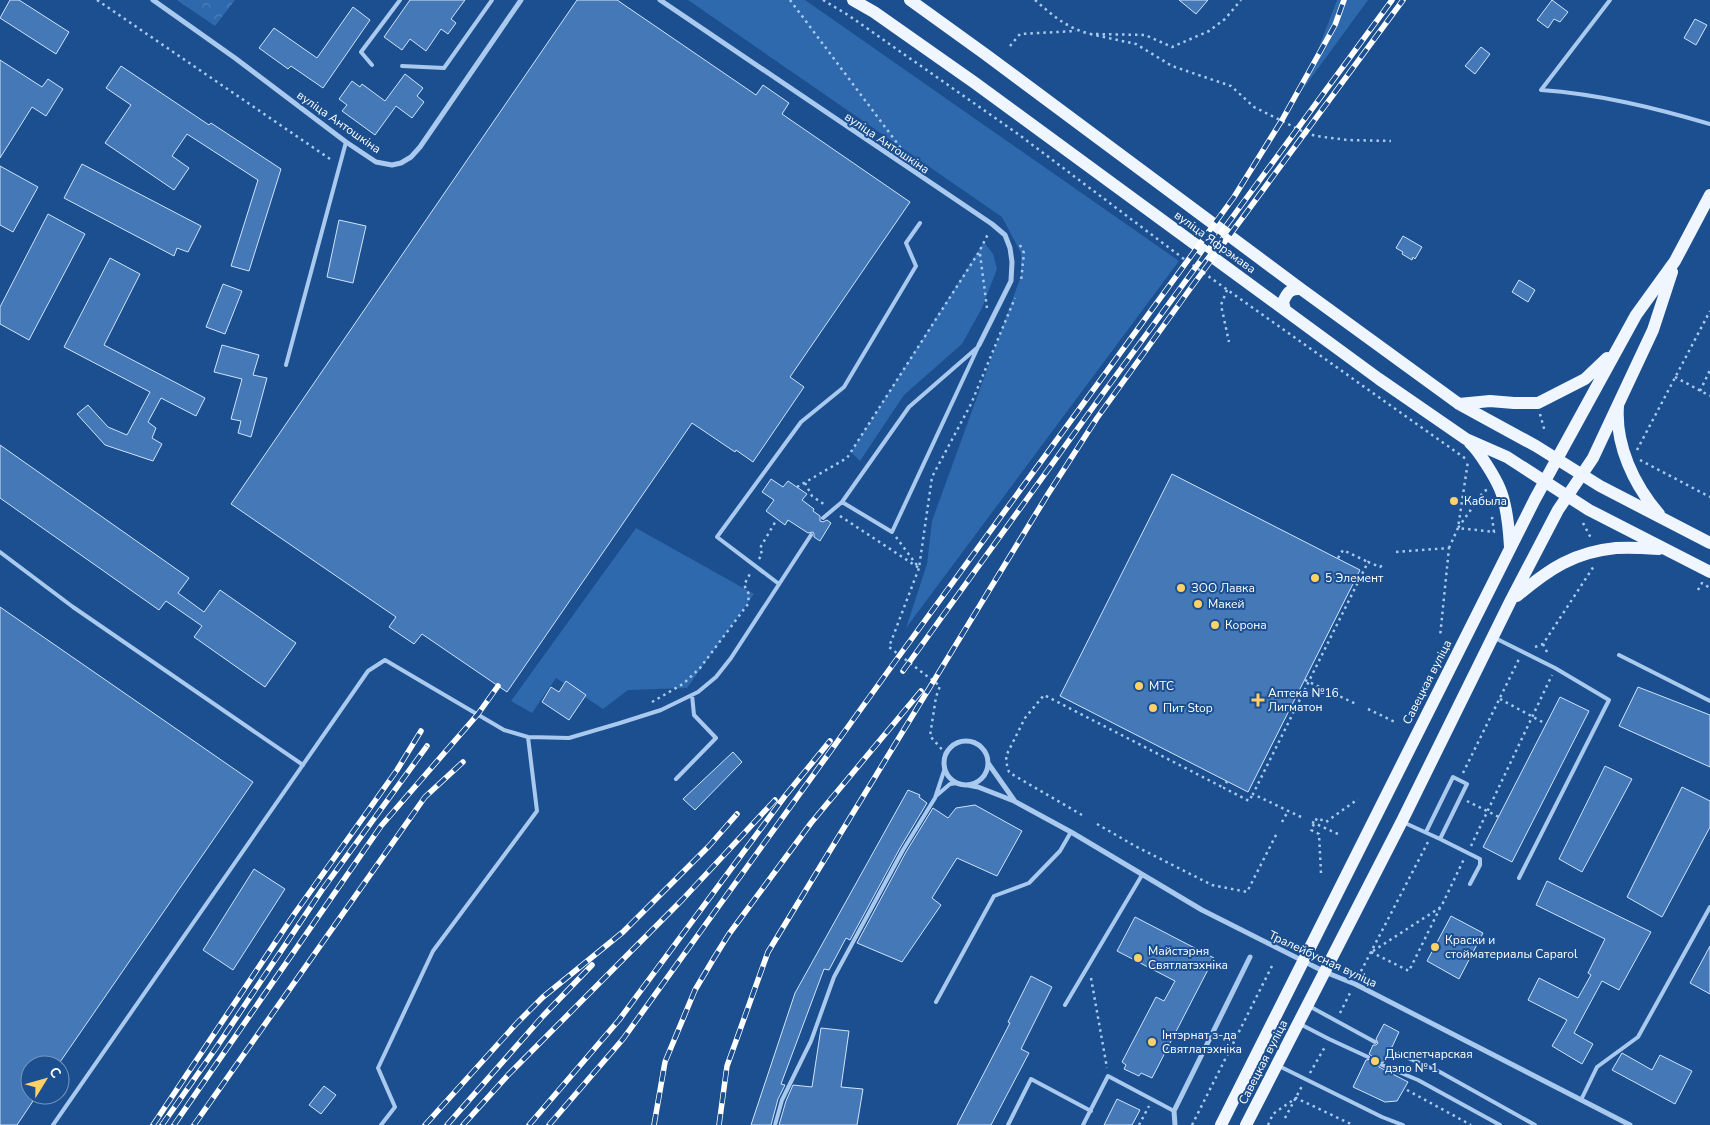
<svg xmlns="http://www.w3.org/2000/svg" width="1710" height="1125" font-family="'Nunito Sans',sans-serif">
	<defs>
		<pattern id="forest-crowns" width="20" height="18" patternUnits="userSpaceOnUse" patternTransform="scale(1.25)"><rect width="20" height="18" fill="#2e69ad"/><path d="M2 6a3 3 0 1 1 6 0M12 15a3 3 0 1 1 6 0" fill="none" stroke="#4d80b9"/></pattern>
	</defs>
	<rect width="100%" height="100%" fill="#1b4f8f"/>
	<path fill="#2e69ad" d="M688 0H805L1179 261 906 628 927 564 932 521 1021 276V253L1002 217Z
		M1337 0H1368L1303 89Z
		M984 242 993 254 997 269 982 308 962 344 904 395 860 461 851 452Z
		M636 528 754 594 687 688 628 690 603 709 556 678 532 713 511 701Z"/>
	<path fill="url(#forest-crowns)" d="M177 0H235L215 26Z"/>
	<path fill="#4478b7" stroke="#cfe3fa" d="M10 0H19L69 32 56 54 0 18Z
		M410 0H465L451 19 456 23 448 34 441 29 426 51 410 39 402 50 384 37Z
		M577 0H617L756 95 763 85 789 103 782 114 910 202 790 377 804 387 753 462 736 450 735 452 692 423 507 692 422 634 414 644 389 627 396 617 231 504Z
		M1179 0H1208L1196 14Z
		M1552 0 1568 12 1560 22 1554 19 1548 28 1537 20Z
		M353 7 370 20 323 88 291 66 288 69 259 48 274 28 317 58Z
		M1695 19 1707 25 1696 45 1684 38Z
		M1481 47 1490 54 1475 74 1465 66Z
		M0 60 42 87 48 79 63 89 46 116 32 107 0 158Z
		M121 66 209 125 211 123 281 169 249 271 231 266 258 180 187 134 172 156 189 168 174 190 105 143 131 105 106 88Z
		M405 74 423 88 417 96 424 102 412 118 396 106 375 135 342 111 347 105 339 99 352 81 360 87 362 84 385 101Z
		M82 164 201 226 188 252 177 248 174 256 64 198Z
		M0 166 38 187 13 232 0 225Z
		M48 214 85 234 29 340 0 324V307Z
		M339 220 366 226 353 283 327 277Z
		M1403 236 1422 247 1415 259 1413 257 1412 260 1402 254 1403 252 1396 248Z
		M110 258 140 274 104 345 205 398 196 416 161 398 148 422 156 428 152 438 162 444 153 461 105 445 77 414 88 405 108 427 127 435 150 392 64 347Z
		M1519 280 1535 290 1528 302 1512 292Z
		M223 284 242 291 225 334 206 327Z
		M222 345 259 355 253 375 267 378 251 437 238 433 241 421 231 419 242 379 214 372Z
		M0 445 189 578 178 593 204 612 220 590 296 643 265 687 194 637 202 626 166 601 159 610 0 498Z
		M1172 474 1360 570 1248 792 1060 696Z
		M771 479 783 487 788 481 807 494 802 500 814 509 813 511 820 516V521L823 522 827 520 831 523 820 541 814 537V534L813 532 808 533 788 520 785 525 766 511 774 500 762 492Z
		M0 607 253 782 58 1065H30V1095H37L17 1125H0Z
		M566 681 586 695 569 720 542 702 551 687 559 692Z
		M1638 687 1710 715V767L1619 726Z
		M1560 697 1589 711 1512 862 1483 847Z
		M733 752 742 762 695 810 683 799Z
		M1605 766 1632 779 1582 872 1559 859Z
		M1682 787 1710 801V827L1662 917 1627 897Z
		M908 790 920 795 919 797 927 803 900 848 850 940 846 938 829 970 824 969 781 1084 785 1085 778 1099 771 1125H751L795 993Z
		M975 805 1022 831 997 876 957 858 932 898 941 905 902 962 857 943 906 852 933 808 948 818 956 808Z
		M254 869 285 889 233 970 203 950Z
		M1547 881 1651 932 1619 990 1602 981 1574 1033 1593 1044 1582 1064 1552 1046 1567 1020 1528 1000 1539 978 1578 998 1591 975 1588 973 1605 939 1536 905Z
		M1451 916 1483 933 1459 979 1427 961Z
		M1135 917 1214 958 1152 1078 1141 1073 1139 1076 1124 1069 1126 1065 1122 1062 1156 997 1164 1001 1175 981 1117 951Z
		M1710 946V994L1690 983Z
		M1031 976 1052 987 1021 1049 1029 1053 991 1125H957L1010 1023 1008 1022Z
		M1384 1024 1399 1032 1392 1047 1387 1048 1386 1051 1389 1053 1384 1062 1379 1063V1067L1408 1082 1397 1101 1385 1102 1353 1087 1366 1060 1371 1059 1372 1056 1369 1054 1373 1045H1376L1378 1043 1376 1039Z
		M821 1028 849 1031 841 1087 863 1089 857 1125H779L786 1101 793 1085 812 1087Z
		M1622 1053 1652 1070 1660 1055 1692 1071 1675 1104 1612 1070Z
		M324 1086 336 1095 321 1114 309 1105Z
		M1117 1099 1140 1110 1132 1125H1104Z"/>
	<g fill="none" stroke-linecap="round" stroke-linejoin="round">
		<path stroke="#a9c9ee" stroke-width="2.5" stroke-dasharray="2.5 4" stroke-linecap="butt" d="M97 0 333 161
			M790 0 903 151
			M823 0 848 15 1018 134 1184 259 1466 459
			M1035 0C1052 15 1068 29 1091 34
			M1090 34 1136 44 1172 66 1231 86 1254 107 1306 133 1316 136 1347 140 1391 141
			M1096 34 1145 35 1172 47 1209 31 1225 19 1241 0
			M1010 46 1020 34 1076 31
			M1020 245 1024 253 1021 281
			M980 254 987 308
			M1227 290 1221 305 1229 342
			M1675 377 1710 396
			M1700 391 1710 370
			M1540 414 1545 432
			M1637 450 1710 311
			M1640 460 1710 497
			M805 483 812 496 825 505
			M797 487 847 458 979 252 989 232
			M1487 490 1484 491 1458 528 1494 532 1492 517
			M840 516 919 568 932 477 971 404 1015 298
			M1583 523 1592 540
			M896 537 919 568 889 647 940 686 936 697 930 736 946 754
			M1449 548 1458 528 1468 461
			M1396 552 1449 548 1440 637
			M1338 558 1343 550 1368 562
			M759 559 762 554 760 548 777 519
			M1698 590 1702 583 1710 588
			M1543 644 1548 654
			M1535 647 1543 644 1594 566
			M1305 680 1356 704
			M1500 699 1546 724
			M652 702 683 684 700 668 748 604 749 594 744 585 751 572
			M1368 709 1397 723
			M1463 773 1519 659
			M1227 781 1224 788 1249 801 1253 794
			M1467 801 1499 817
			M1082 815 1015 776 1009 772 1007 765 1006 756 1025 718 1044 695 1224 788
			M1301 817 1253 794 1368 562 1380 567 1384 564
			M1282 822 1288 811
			M1312 822 1340 835
			M1097 824 1135 846 1212 885 1247 892 1277 833
			M1471 846 1552 675
			M1321 873 1319 834 1311 830 1317 818 1326 822 1358 799
			M1373 951 1441 907 1464 859
			M1371 952 1409 971 1440 908
			M1358 977 1428 842
			M1091 978 1107 1068
			M1340 1013 1351 991
			M1310 1073 1326 1045
			M1407 1090 1471 1125
			M1285 1118 1302 1086
			M1139 1125 1149 1106
			M1192 1125 1272 966
			M1268 1125 1273 1114 1296 1098 1353 1125"/>
		<path stroke="#a9c9ee" stroke-width="4" d="M372 65 361 52 400 0
			M402 66 444 68 492 0
			M1541 90C1599 94 1655 108 1710 124
			M1541 90 1610 0
			M286 365 346 142
			M842 502 892 532 979 345
			M823 518 842 502 909 407 978 347
			M0 552 73 607 303 765
			M779 584 717 537 801 422 844 387 916 266 906 243 920 223
			M1495 638 1555 668 1609 700 1519 878
			M1619 655 1710 701
			M676 779 716 738 694 715 692 695
			M936 796 950 784 958 783
			M1405 823 1440 839 1467 784 1453 777 1426 832
			M1440 839 1480 859V865L1470 884
			M936 1002 994 896 1029 883 1060 851 1071 832
			M1065 1005 1142 875
			M1309 1006 1375 1042
			M1300 1024 1329 1039 1368 1057
			M1390 1050 1440 1072 1535 1125
			M1382 1065 1418 1080 1500 1125
			M1279 1066 1382 1117 1403 1125
			M1581 1100 1597 1067 1638 1037 1710 907
			M53 1125 368 671 385 660 504 730 528 737 569 738 620 723 661 710 698 692 716 677 731 658 811 535
			M381 1125 395 1107 378 1068 433 951 537 811 528 737
			M775 1125 782 1100 811 1041 834 977 903 850 935 798 945 768
			M1008 1125 1031 1079 1091 1111
			M1083 1125 1108 1076 1174 1111"/>
		<path stroke="#a9c9ee" stroke-width="5" d="M153 0 235 58 346 142 376 162 392 165 401 163 411 157 420 147 521 0
			M660 0 992 224 1005 235 1010 248 1012 262 1011 281 979 345
			M944 763a22 22 0 1 1 44 0a22 22 0 1 1-44 0Z
			M988 763 1014 800
			M968 785 978 787 1014 801 1071 832 1202 910 1325 972 1355 984 1630 1125
			M1175 1125 1174 1111 1250 957"/>
		<path stroke="#f0f6ff" stroke-width="12" d="M853 0 874 12 975 83 1379 379 1466 439 1507 457 1589 510 1710 572
			M910 0 985 54 1301 289 1459 404 1536 446 1600 486 1710 543
			M1285 310 1283 302C1287 293 1290 288 1301 289
			M1459 404 1490 401 1514 403H1538L1585 379 1607 358
			M1618 406C1615 445 1634 485 1659 514
			M1470 443C1479 451 1495 477 1500 489 1507 506 1509 529 1510 547
			M1517 596C1549 569 1574 552 1616 548 1630 547 1645 548 1659 549
			M1221 1125 1535 499 1636 315 1675 261 1710 195
			M1246 1125 1402 821 1511 600 1558 510 1593 458 1653 330 1672 272"/>
		<g stroke="#fff" stroke-width="5.5">
			<path id="rail" d="M903 671 1104 392 1392 0
				M153 1125 295 913 397 770 421 731
				M162 1125 216 1048 322 890 427 746
				M174 1125 381 826 478 714 498 686
				M194 1125 425 797 463 762
				M425 1125 517 1023 543 997 623 932 709 846 737 814
				M447 1125 543 1016 592 965
				M463 1125 508 1075 683 899 775 800
				M529 1125 619 1020 785 796 830 741
				M549 1125 623 1039 894 663 1234 197 1282 120 1335 25 1344 0
				M654 1125 665 1062 695 990 714 958 729 934 811 823 921 691
				M719 1125 727 1066 768 952 1048 494 1097 418 1190 289 1403 0"/>
		</g>
		<use href="#rail" stroke="#1b4f8f" stroke-width="4" stroke-dasharray="11" stroke-linecap="butt"/>
	</g>
	<g fill="#ffd166" stroke="#1b4f8f" stroke-width="2">
		<circle cx="1454" cy="501" r="5"/>
		<circle cx="1315" cy="578" r="5"/>
		<circle cx="1181" cy="588" r="5"/>
		<circle cx="1198" cy="604" r="5"/>
		<circle cx="1215" cy="625" r="5"/>
		<circle cx="1139" cy="686" r="5"/>
		<path d="M1255.5 692.5h5v5h5v5h-5v5h-5v-5h-5v-5h5z"/>
		<circle cx="1153" cy="708" r="5"/>
		<circle cx="1435" cy="947" r="5"/>
		<circle cx="1138" cy="958" r="5"/>
		<circle cx="1152" cy="1042" r="5"/>
		<circle cx="1375" cy="1061" r="5"/>
	</g>
	<g text-anchor="middle" dominant-baseline="central" stroke-width="4" stroke-linejoin="round" paint-order="stroke">
		<g font-size="12" fill="#fff" stroke="#1b4f8f">
			<text transform="translate(339 122) rotate(35)">вуліца Антошкіна</text>
			<text transform="translate(887 143) rotate(34)">вуліца Антошкіна</text>
			<text transform="translate(1215 242) rotate(36)">вуліца Яфрэмава</text>
			<text transform="translate(1427 682) rotate(-63)">Савецкая вуліца</text>
			<text transform="translate(1323 959) rotate(25)">Тралейбусная вуліца</text>
			<text transform="translate(1263 1062) rotate(-63)">Савецкая вуліца</text>
		</g>
		<g font-size="12" fill="#fff" stroke="#1b4f8f" text-anchor="start">
			<text x="1464" y="501">Кабыла</text>
			<text x="1325" y="578">5 Элемент</text>
			<text x="1191" y="588">ЗОО Лавка</text>
			<text x="1208" y="604">Макей</text>
			<text x="1225" y="625">Корона</text>
			<text x="1149" y="686">МТС</text>
			<text x="1268" y="693">Аптека №16<tspan x="1268" dy="14">Лигматон</tspan></text>
			<text x="1163" y="708">Пит Stop</text>
			<text x="1445" y="940">Краски и<tspan x="1445" dy="14">стойматериалы Сaparol</tspan></text>
			<text x="1148" y="951">Майстэрня<tspan x="1148" dy="14">Святлатэхніка</tspan></text>
			<text x="1162" y="1035">Інтэрнат з-да<tspan x="1162" dy="14">Святлатэхніка</tspan></text>
			<text x="1385" y="1054">Дыспетчарская<tspan x="1385" dy="14">дэпо № 1</tspan></text>
		</g>
	</g>
	<g transform="translate(45 1080) rotate(53)"><circle r="24" fill="#1b4f8f" stroke="#7695bc"/>
	<path d="M0-4L9 19L0 12L-9 19Z" fill="#ffd166"/>
	<text y="-8" font-size="14" font-weight="bold" text-anchor="middle" fill="#ffffff">С</text>
	</g>
</svg>
